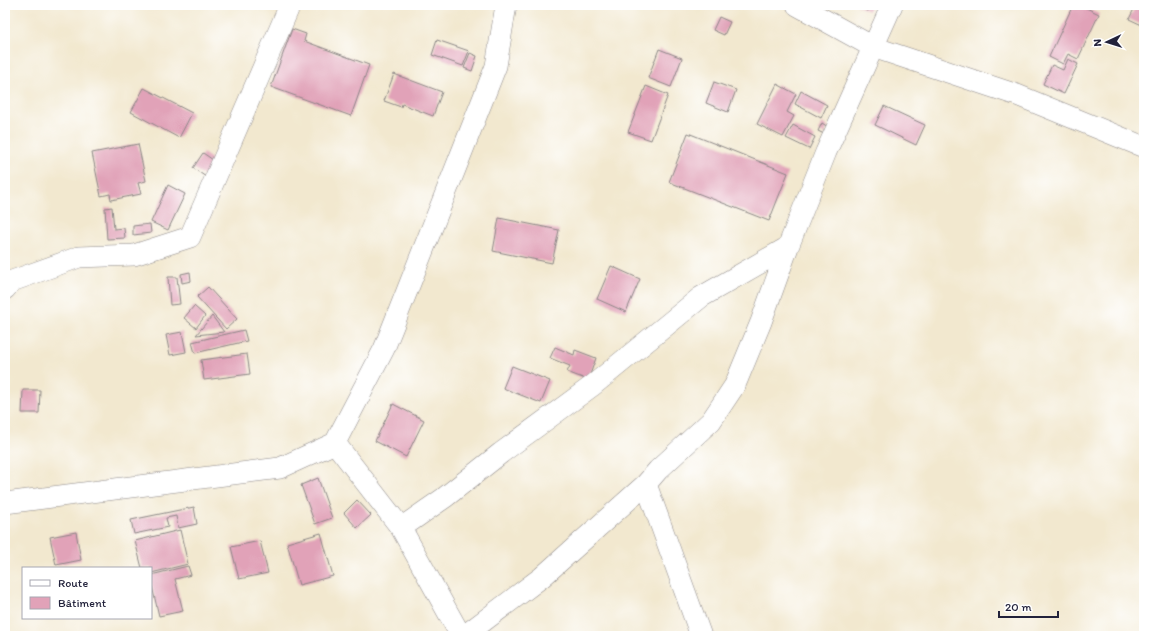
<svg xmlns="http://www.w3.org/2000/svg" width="1149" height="641" font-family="Itim,sans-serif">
	<rect width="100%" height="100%" fill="#fff"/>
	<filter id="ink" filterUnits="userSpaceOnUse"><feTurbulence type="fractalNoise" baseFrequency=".025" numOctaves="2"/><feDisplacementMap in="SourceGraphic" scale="8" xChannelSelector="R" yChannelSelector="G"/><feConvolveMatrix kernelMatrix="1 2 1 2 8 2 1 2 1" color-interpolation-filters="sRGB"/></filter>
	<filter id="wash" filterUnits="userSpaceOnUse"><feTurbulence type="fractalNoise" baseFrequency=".012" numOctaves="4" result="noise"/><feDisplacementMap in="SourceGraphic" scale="16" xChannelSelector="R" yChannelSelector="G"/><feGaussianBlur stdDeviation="0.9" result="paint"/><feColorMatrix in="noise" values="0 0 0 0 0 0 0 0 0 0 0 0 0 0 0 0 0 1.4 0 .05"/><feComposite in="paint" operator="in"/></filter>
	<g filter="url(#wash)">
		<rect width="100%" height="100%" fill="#f2e8cf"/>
		<g id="blocks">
			<path fill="#e1a2b8" d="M857 5H871L868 11Z
				M1073 5H1080L1099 14 1078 59 1068 54 1063 64 1049 57Z
				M1136 5H1144V26L1129 19Z
				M719 17 730 22 724 35 713 30Z
				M292 29 306 34 304 41 369 65 351 116 271 87Z
				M437 40 469 51 463 66 432 55Z
				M659 49 682 58 671 87 648 78Z
				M470 53 477 56 472 71 464 68Z
				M1068 59 1078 64 1064 94 1043 84 1052 65 1063 70Z
				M394 74 442 92 433 116 402 104 401 107 384 101Z
				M714 82 736 90 728 112 706 103Z
				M777 84 796 94 787 112 794 116 783 137 757 124Z
				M646 86 668 95 651 140 628 132Z
				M144 88 192 113 179 138 131 112Z
				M801 91 827 105 821 118 795 104Z
				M884 106 925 125 916 145 875 125Z
				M822 123 828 127 824 134 818 131Z
				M793 125 815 137 809 149 786 138Z
				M688 133 788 173 769 221 669 182Z
				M138 144 146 181 138 183 141 194 111 200 110 194 101 196 92 153Z
				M203 153 216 162 206 177 193 168Z
				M168 185 185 194 168 230 151 222Z
				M112 207 114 229 124 228 125 238 107 239 105 208Z
				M499 218 559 230 552 263 493 251Z
				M150 224 151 233 133 235V226Z
				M611 266 640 279 626 312 597 299Z
				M190 272 191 281 182 283 181 274Z
				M168 277H177L180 304 170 305Z
				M208 287 237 319 226 329 197 297Z
				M194 306 205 316 196 328 184 318Z
				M212 316 224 332 196 335Z
				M244 330 247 341 195 353 192 342Z
				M182 332 186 352 170 355 166 335Z
				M555 347 574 355 575 350 596 358 588 380 567 372 570 366 550 358Z
				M247 354 250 374 204 380 201 360Z
				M512 366 550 381 541 403 503 388Z
				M23 390H40L39 413H22Z
				M393 404 424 420 406 457 375 441Z
				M318 478 332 518 315 524 301 485Z
				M357 500 371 515 357 528 344 513Z
				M194 507 197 524 178 528 176 516 166 518 168 527 134 534 131 520Z
				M180 530 188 564 151 573V568H142L135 541Z
				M76 532 81 560 56 565 50 537Z
				M321 533 333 576 299 585 287 543Z
				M260 541 268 573 239 579 231 547Z
				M188 566 191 575 175 579 183 611 159 616 151 582V575Z"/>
		</g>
	</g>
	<g filter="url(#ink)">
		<use href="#blocks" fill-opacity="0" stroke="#8a8585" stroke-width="1"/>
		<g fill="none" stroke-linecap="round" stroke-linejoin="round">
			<g stroke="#8a8585" stroke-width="22">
				<path id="minor" d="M797 5 873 47 1017 95 1144 147
					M5 289 12 281 79 257 134 255 190 237 290 5
					M335 443 401 528 461 636
					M646 484 701 636
					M5 503 280 468 335 443 384 349 496 66 506 5
					M401 528 444 498 501 453 592 386 701 297 788 247
					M464 636 542 577 646 484 658 470 711 421 735 385 761 322 788 247 826 152 892 5"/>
			</g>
			<use href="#minor" stroke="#fff" stroke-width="21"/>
		</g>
	</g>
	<rect width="1149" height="641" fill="none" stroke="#fff" stroke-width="20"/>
	<rect x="22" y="567" width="130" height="52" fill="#ffffff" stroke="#a7a7b1"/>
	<rect x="30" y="580" width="20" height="6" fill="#ffffff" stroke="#a7a7b1"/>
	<text x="58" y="587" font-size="12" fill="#22223b">Route</text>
	<rect x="30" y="597" width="20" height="12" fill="#e1a2b8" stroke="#a7a7b1"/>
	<text x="58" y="607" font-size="12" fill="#22223b">Bâtiment</text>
	<g transform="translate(1107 42) rotate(266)" stroke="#ffffff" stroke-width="3" paint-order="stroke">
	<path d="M0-3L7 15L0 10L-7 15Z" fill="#22223b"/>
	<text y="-6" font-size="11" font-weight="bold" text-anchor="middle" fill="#22223b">N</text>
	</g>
	<path d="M999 611v6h59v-6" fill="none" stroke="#22223b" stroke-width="2"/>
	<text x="1005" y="611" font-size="12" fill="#22223b" stroke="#ffffff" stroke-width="3" paint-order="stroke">20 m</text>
</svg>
